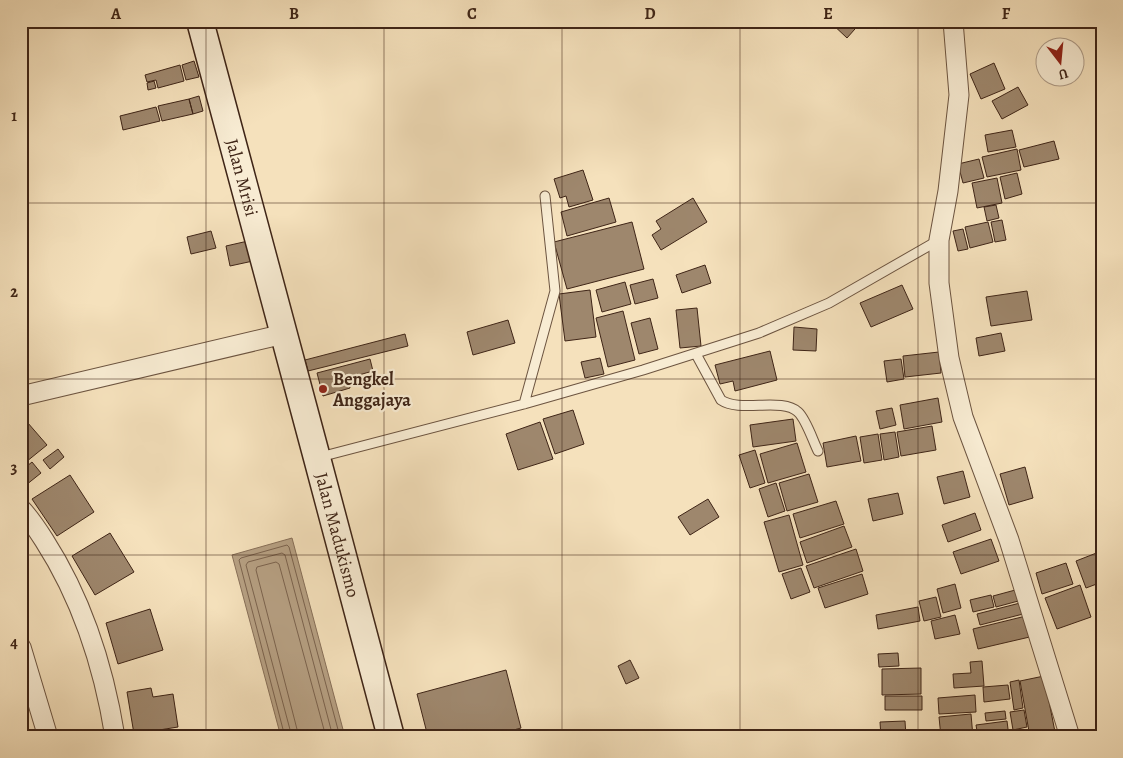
<svg xmlns="http://www.w3.org/2000/svg" width="1123" height="758" font-family="Alegreya,serif">
	<rect width="100%" height="100%" fill="#f5e1bc"/>
	<filter id="stains"><feTurbulence type="fractalNoise" baseFrequency=".004" numOctaves="4"/><feColorMatrix values="0 0 0 0 .2 0 0 0 0 .09 0 0 0 0 .02 0 0 0 .5 -.17"/></filter>
	<radialGradient id="worn" r=".72"><stop offset=".6" stop-color="#630" stop-opacity="0"/><stop offset="1" stop-color="#630" stop-opacity=".3"/></radialGradient>
	<path fill="#b7a184" stroke="#876f58" d="M292 538 345 737H281L232 555Z"/>
	<g fill="none" stroke-linecap="round" stroke-linejoin="round">
		<path stroke="#7b634e" stroke-width="1" d="M285 737 239 560 241 558 287 545 289 547 340 737
			M292 737 246 565 248 562 282 553 285 555 333 737
			M299 737 256 570 257 567 276 562 279 564 326 737"/>
	</g>
	<path fill="#9e876d" stroke="#3f2517" d="M829 21H862L847 38Z
		M868 21H885L877 29Z
		M194 61 199 77 186 80 182 65Z
		M994 63 1005 89 981 99 970 74Z
		M180 65 184 81 158 88 156 80 147 82 145 75Z
		M154 81 156 88 148 90 147 83Z
		M1018 87 1028 105 1002 119 992 101Z
		M199 96 203 111 193 114 189 99Z
		M189 99 193 114 162 121 158 106Z
		M156 107 160 121 123 130 120 116Z
		M1012 130 1016 147 988 152 985 135Z
		M1054 141 1059 159 1024 167 1019 150Z
		M1017 149 1021 170 987 177 982 157Z
		M979 159 984 178 963 183 958 164Z
		M583 170 593 200 569 207 566 196 560 198 554 179Z
		M1017 173 1022 194 1005 199 1000 177Z
		M997 178 1002 203 977 208 972 183Z
		M609 198 616 222 567 236 561 212Z
		M693 198 707 222 661 250 652 235 661 229 656 221Z
		M996 205 999 218 987 221 984 207Z
		M1002 220 1006 240 995 242 991 222Z
		M632 222 644 269 567 289 554 242Z
		M988 222 993 242 970 248 965 227Z
		M963 229 968 249 958 251 953 231Z
		M211 231 216 248 191 254 187 237Z
		M248 241 253 261 230 266 226 246Z
		M705 265 711 283 682 293 676 275Z
		M653 279 658 298 635 304 630 285Z
		M625 282 631 304 602 312 596 290Z
		M902 285 913 309 871 327 860 303Z
		M590 290 596 337 565 341 559 294Z
		M1027 291 1032 320 991 326 986 297Z
		M697 308 701 346 680 348 676 310Z
		M623 311 635 360 608 367 596 318Z
		M650 318 658 349 639 354 631 323Z
		M508 320 515 343 473 355 467 332Z
		M794 327 817 329 816 351 793 350Z
		M1001 333 1005 351 979 356 976 338Z
		M405 334 408 346 308 371 305 360Z
		M770 351 777 380 735 391 733 381 720 384 715 365Z
		M939 352 941 373 905 377 903 356Z
		M600 358 604 374 585 378 581 362Z
		M370 359 373 371 348 378 350 388 323 396 317 373Z
		M901 359 904 379 887 382 884 361Z
		M938 398 942 422 904 429 900 405Z
		M892 408 896 425 880 429 876 411Z
		M573 410 584 444 555 454 543 419Z
		M21 415 47 445 21 466Z
		M793 419 796 441 753 447 750 425Z
		M540 422 553 459 518 470 506 434Z
		M932 426 936 450 901 456 897 432Z
		M895 432 899 457 884 460 880 434Z
		M878 434 882 460 864 463 860 437Z
		M856 436 861 461 827 467 823 443Z
		M797 443 806 472 768 483 760 454Z
		M58 449 64 457 50 469 43 460Z
		M755 450 765 483 750 488 739 455Z
		M32 462 41 473 21 489V471Z
		M1025 467 1033 498 1009 505 1000 474Z
		M963 471 970 497 944 504 937 477Z
		M809 474 818 502 787 511 779 483Z
		M70 475 94 512 57 536 32 499Z
		M776 483 785 511 768 517 759 489Z
		M898 493 903 514 873 521 868 499Z
		M708 499 719 517 690 535 678 517Z
		M836 501 844 524 800 538 793 514Z
		M975 513 981 530 948 542 942 525Z
		M789 515 803 565 779 572 764 522Z
		M844 526 852 547 807 563 800 542Z
		M110 533 134 572 95 595 72 556Z
		M991 539 999 561 961 574 953 552Z
		M856 549 863 571 814 588 806 566Z
		M1099 552 1102 559V582L1086 588 1076 561Z
		M1066 563 1073 584 1042 594 1036 573Z
		M801 568 810 592 791 599 782 574Z
		M862 574 868 594 825 608 818 588Z
		M955 584 961 608 943 613 937 589Z
		M1080 585 1091 617 1057 629 1045 598Z
		M1019 589 1022 600 996 607 993 596Z
		M991 595 994 607 973 612 970 600Z
		M936 597 941 617 924 621 919 601Z
		M1024 602 1027 613 980 625 977 614Z
		M918 607 920 621 878 629 876 615Z
		M150 609 163 650 118 664 106 623Z
		M955 615 960 634 935 639 931 621Z
		M1030 615 1034 636 978 649 973 629Z
		M898 653 899 666 879 667 878 654Z
		M630 660 639 678 626 684 618 666Z
		M982 661 984 686 954 688 953 674 971 673 970 662Z
		M921 668V694L882 695V669Z
		M506 670 521 728 488 737H428L417 694Z
		M1044 676 1056 737H1030L1020 681Z
		M1019 680 1023 708 1014 710 1010 682Z
		M1008 685 1010 699 984 702 983 687Z
		M151 688 153 697 173 694 178 727 134 734 127 692Z
		M975 695 976 712 939 714 938 698Z
		M885 696H922V710H885Z
		M1024 710 1027 727 1013 730 1010 712Z
		M1005 711 1006 719 986 721 985 713Z
		M971 714 973 737H941L939 717Z
		M905 721 906 737H881L880 722Z
		M1007 721 1009 737H978L976 725Z"/>
	<g fill="none" stroke-linecap="round" stroke-linejoin="round">
		<g stroke="#6c5440" stroke-width="11">
			<path id="lane" d="M696 354 721 400C740 413 782 397 798 412 806 419 813 441 818 451
				M524 404 555 291 545 196
				M320 457 524 404 643 370 759 333 829 303 939 240"/>
		</g>
		<g stroke="#6c5440" stroke-width="21">
			<path id="street" d="M953 21 959 95 948 191 939 240V283L949 358 963 417 1009 540 1070 737
				M21 396 284 334
				M21 509C30 518 37 529 44 540 82 599 104 668 115 737
				M21 647 48 737"/>
		</g>
		<g stroke="#3f2517" stroke-width="29">
			<g id="secondary">
				<path id="s1" d="M200 21 317 458 391 737"/>
			</g>
		</g>
		<use href="#lane" stroke="#f8ecd3" stroke-width="9"/>
		<use href="#street" stroke="#f8ecd3" stroke-width="19"/>
		<use href="#secondary" stroke="#f8ecd3" stroke-width="26"/>
	</g>
	<path fill="none" stroke="#3f2517" stroke-width="1" stroke-opacity="0.55" d="M206 21V737M384 21V737M562 21V737M740 21V737M918 21V737M21 203H1102M21 379H1102M21 555H1102"/>
	<circle fill="#8f2418" stroke="#f8ecd3" stroke-width="2" cx="323" cy="389" r="5"/>
	<g text-anchor="middle" dominant-baseline="central" stroke-width="4.5" stroke-linejoin="round" paint-order="stroke">
		<g font-size="18" fill="#3f2517" stroke="#f8ecd3">
			<text stroke="none"><textPath href="#s1" startOffset="162">Jalan Mrisi</textPath></text>
			<text stroke="none"><textPath href="#s1" startOffset="532">Jalan Madukismo</textPath></text>
		</g>
		<g font-size="18" font-weight="bold" fill="#3f2517" stroke="#f8ecd3" text-anchor="start">
			<text x="333" y="379">Bengkel<tspan x="333" dy="21">Anggajaya</tspan></text>
		</g>
	</g>
	<rect width="1123" height="758" fill="none" stroke="#f5e1bc" stroke-width="55"/>
	<g transform="translate(1060 62) rotate(164)"><circle r="24" fill="#f8ecd3" stroke="#ae9c88"/>
	<path d="M0-4L9 19L0 12L-9 19Z" fill="#8f2418"/>
	<text y="-8" font-size="14" font-weight="bold" text-anchor="middle" fill="#3f2517">U</text>
	</g>
	<rect x="28" y="28" width="1068" height="702" fill="none" stroke="#3f2517" stroke-width="2"/>
	<g font-size="16" text-anchor="middle" font-weight="bold" fill="#3f2517">
		<text x="116" y="19">A</text>
		<text x="294" y="19">B</text>
		<text x="472" y="19">C</text>
		<text x="650" y="19">D</text>
		<text x="828" y="19">E</text>
		<text x="1006" y="19">F</text>
		<text x="14" y="121">1</text>
		<text x="14" y="297">2</text>
		<text x="14" y="473">3</text>
		<text x="14" y="648">4</text>
	</g>
	<rect width="100%" height="100%" filter="url(#stains)"/>
	<rect width="100%" height="100%" fill="url(#worn)"/>
</svg>
